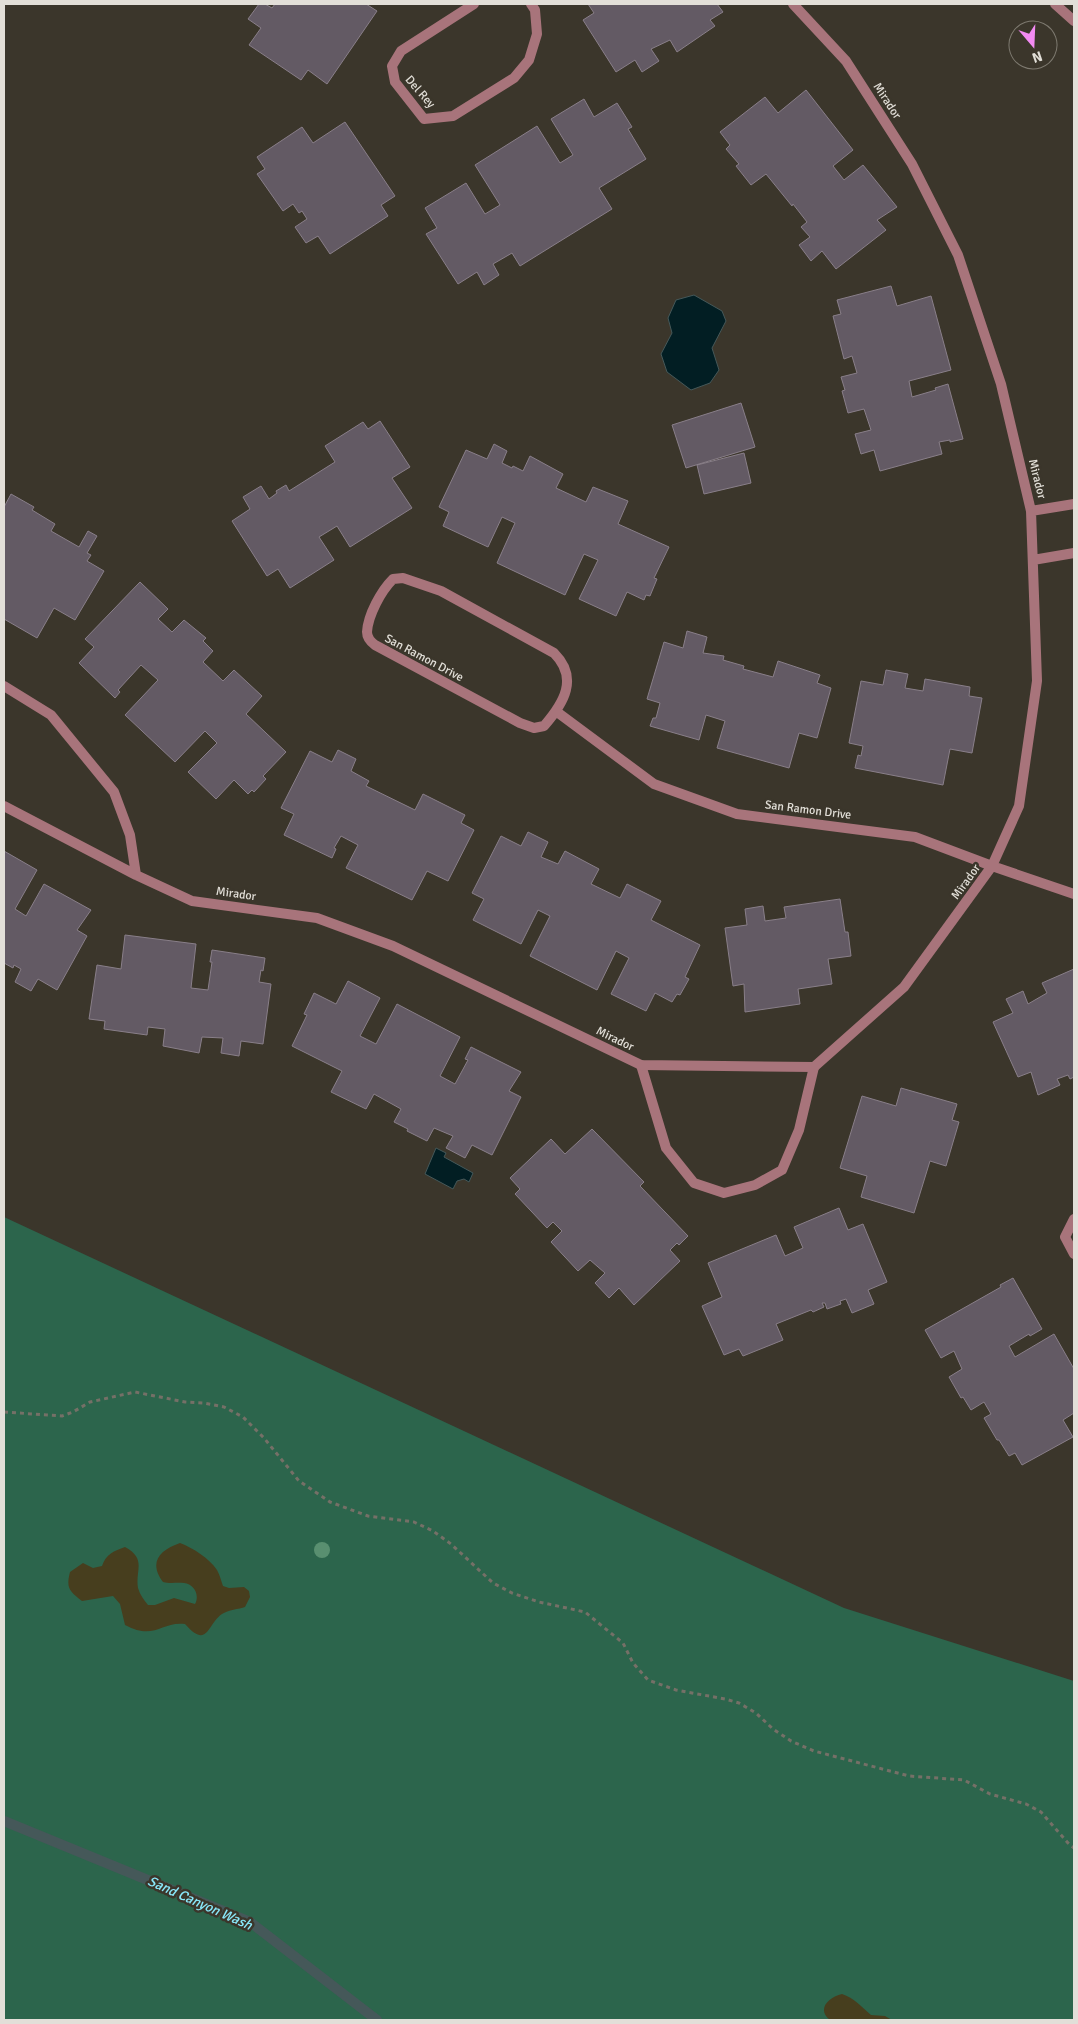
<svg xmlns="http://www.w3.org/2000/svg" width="1078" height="2024" font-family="Signika,sans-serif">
	<rect width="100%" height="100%" fill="#3b362b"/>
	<path fill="#2c654c" d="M4 1217 844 1608 1074 1681V2020H4Z"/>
	<path fill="#473e1e" d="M180 1543C193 1548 209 1558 217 1570 220 1575 221 1581 223 1586L229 1588 244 1587 249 1591 250 1597 245 1607C239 1609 228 1610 222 1614 207 1624 208 1650 185 1624 161 1621 155 1641 125 1625L120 1604 113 1596 82 1601C69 1591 66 1588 70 1572L83 1563 93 1568 102 1566C106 1554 114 1551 125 1547 147 1559 135 1570 138 1588 140 1595 144 1600 148 1605H155L174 1598 195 1604C200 1595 194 1584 184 1583 177 1582 171 1584 163 1582 148 1562 160 1550 180 1543Z
		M842 1994C854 1998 862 2007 871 2015L885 2016 892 2020H830C816 2009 829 1997 842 1994Z"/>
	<path fill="#021e23" stroke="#455859" d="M694 295 722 311 726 321 712 348 719 370 710 383 691 390 667 372 661 354 672 333 668 318 676 300Z
		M436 1148 446 1153 444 1157 473 1173 469 1182 464 1179 457 1181 453 1189 425 1174Z"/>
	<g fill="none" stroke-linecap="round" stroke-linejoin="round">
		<path stroke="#455859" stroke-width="10" d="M4 1821 250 1922 377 2020"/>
	</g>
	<path fill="#635a64" stroke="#897f89" d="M259 4H265L272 8 275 4H366L377 11 327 84 308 70 301 80 249 45 261 28 248 19Z
		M588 4H717L723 12 710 20 715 26 677 52 670 40 651 49 659 61 642 72 635 60 616 72 583 20 594 13Z
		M806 90 853 150 833 166 844 180 863 165 897 207 877 220 886 230 836 269 822 251 811 261 799 245 810 237 801 227 807 222 793 204 792 206 766 174 751 185 736 166 739 164 726 149 730 145 720 132 765 97 778 113Z
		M584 99 594 117 617 103 632 127 628 129 646 159 599 188 612 209 520 266 512 253 493 264 499 275 484 285 477 272 458 284 426 234 437 228 425 208 466 183 485 214 500 205 475 165 537 126 560 163 573 155 551 119Z
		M345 122 395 196 381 205 388 216 330 254 318 236 306 243 295 227 307 219 302 211 299 213 293 204 283 211 257 174 265 169 257 157 302 127 313 143Z
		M891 286 897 306 931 296 951 370 909 381 912 397 936 390 935 388 948 384 963 439 950 442V440L939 442 942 454 880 471 874 450 861 454 855 434 871 430 864 409 848 413 842 391 845 390 841 377 857 373 852 356 844 359 833 316 841 314 837 300Z
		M741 403 755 447 686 468 672 425Z
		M380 421 410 467 392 478 412 508 350 547 337 526 319 537 334 560 290 588 278 569 267 576 232 521 250 509 243 497 261 486 269 499 277 493 276 491 286 485 289 491 335 462 325 446 363 422 368 429Z
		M494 444 507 451 502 463 512 468 513 466 523 471 530 456 563 474 556 488 586 502 593 487 628 501 618 524 669 547 654 578 657 579 650 596 646 595 644 600 627 592 616 616 579 599 598 560 584 554 565 595 497 563 515 523 502 517 488 547 443 526 449 512 439 507 466 450 487 459Z
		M744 453 751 483 704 494 697 465Z
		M11 494 34 507 32 510 55 524 51 531 79 547 88 531 97 536 87 553 91 555 87 561 104 571 75 620 54 608 37 638 4 619V507Z
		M140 582 168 609 158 619 172 632 184 620 206 638 203 641 213 651 203 662 223 681 234 670 262 696 246 714 286 752 263 776 266 779 254 792 252 790 248 794 234 780 216 799 188 772 217 743 205 731 175 762 125 715 158 680 141 665 118 690 120 692 115 698 79 663 94 647 85 639Z
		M687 631 707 637 703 653 724 656 723 660 744 666 743 669 773 677 778 661 820 675 817 683 831 688 817 738 799 733 789 768 717 748 725 721 706 715 699 740 650 726 653 718H656L660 703 647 699 664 642 683 648Z
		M886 670 908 674 905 688 923 691 925 679 970 687 969 696 982 698 972 753 950 749 943 785 855 768 858 755 861 756 863 746 849 743 861 681 883 685Z
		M338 750 356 759 351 771 369 781 366 786 415 810 423 794 465 815 461 823 474 830 448 881 427 871 412 900 346 868 358 845 341 836 334 848 336 849 332 858 284 835 294 814 281 808 310 751 332 762Z
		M528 832 548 842 541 857 558 864 565 851 599 869 591 884 620 898 627 884 661 901 651 920 700 945 685 977 689 979 680 995 677 994 672 1002 655 993 646 1011 611 994 629 958 616 951 597 990 530 956 550 916 538 910 521 944 473 920 484 899 472 893 501 836 521 846Z
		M4 851 37 870 15 909 26 916 44 884 91 910 77 930 87 936 57 990 38 979 31 991 15 982 21 969 14 965 13 968 4 963Z
		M840 899 845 932H848L851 956 828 959 832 984 798 989 800 1004 745 1012 744 984 733 986 725 928 747 925 745 909 763 906 765 921 786 918 784 907Z
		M125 935 196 944 191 988 208 990 212 962H210L212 950 265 958 263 971 261 970 259 982 271 984 263 1044 241 1041 239 1056 221 1053 223 1038 202 1037 199 1053 163 1046 165 1029 148 1027 147 1035 104 1029 105 1021 89 1019 97 965 121 969Z
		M1074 969V1077L1070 1079 1068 1075 1057 1079 1060 1085 1038 1095 1031 1072 1018 1077 993 1022 1013 1013 1006 999 1023 991 1028 1004 1047 993 1042 983Z
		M348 981 380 998 360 1036 376 1044 397 1004 460 1037 440 1076 455 1084 468 1060 465 1059 471 1047 521 1072 509 1091 521 1097 492 1155 472 1145 465 1158 446 1148 453 1136 434 1128 427 1141 407 1131 408 1129 394 1122 401 1109 374 1094 366 1109 331 1092 342 1071 292 1046 307 1015 304 1014 314 993 336 1004Z
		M901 1088 957 1104 952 1120 959 1122 946 1166 930 1161 914 1213 861 1197 867 1176 840 1168 862 1096 896 1106Z
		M592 1129 644 1182 640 1186 688 1236 679 1245 677 1243 670 1250 680 1261 634 1305 619 1288 609 1298 595 1283 605 1273 590 1260 578 1271 551 1242 562 1231 553 1222 547 1228 515 1194 520 1189 510 1178 551 1139 565 1154Z
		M839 1208 848 1230 863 1224 887 1282 868 1290 874 1304 852 1313 846 1299 840 1301 841 1304 827 1309 825 1303H822L824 1307 813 1312 811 1310 776 1324 783 1340 743 1356 739 1349 724 1355 702 1306 722 1297 708 1263 776 1235 785 1256 803 1248 794 1227Z
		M1013 1278 1042 1329 1030 1336 1029 1334 1009 1346 1015 1357 1054 1334 1074 1369V1413L1063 1420 1073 1437 1022 1465 1015 1453 1009 1456 999 1440H997L984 1418 991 1414 984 1402 971 1410 963 1397 961 1398 949 1377 962 1369 954 1351 941 1358 925 1330 1001 1287 1000 1285Z"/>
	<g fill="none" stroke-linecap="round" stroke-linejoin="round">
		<path stroke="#757067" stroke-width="3" stroke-dasharray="4 4" stroke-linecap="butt" d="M4 1412 62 1416 73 1412 90 1402 135 1392 185 1402 204 1403 224 1407 243 1417 264 1438 299 1481 330 1502 368 1516 414 1522 433 1531 451 1544 493 1583 512 1593 539 1602 585 1612 623 1643 633 1663 648 1680 676 1690 725 1699 739 1703 756 1713 773 1729 791 1741 814 1751 909 1776 964 1780 990 1794 1026 1804 1041 1812 1068 1843 1074 1848"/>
		<path stroke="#a8747b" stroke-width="10" d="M641 1065 666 1148 694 1183 724 1193 755 1185 782 1170 799 1130 814 1067"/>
		<path stroke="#a8747b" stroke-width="10" d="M474 4 401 51 392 66 395 82 424 119 453 116 514 78 529 60 537 34 535 10 531 4
			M1031 511 1074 504
			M1033 560 1074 553
			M403 578 441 591 554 653C579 678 564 703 544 726L534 728 520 723 375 645C371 642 367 638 367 632 368 615 381 591 393 579Z
			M4 686 51 715 114 792 130 835 136 875
			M557 712 654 784 737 814 915 837 992 866 1074 894
			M4 806 136 875 192 901 317 918 393 946 641 1065 814 1067 904 987 992 866 1019 806 1037 681 1031 511 1001 384 958 255 912 164 846 61 793 4
			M1074 1219 1065 1237 1074 1254"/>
		<path stroke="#a8747b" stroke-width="10" d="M1055 4 1074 21"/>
	</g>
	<circle fill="#598f70" cx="322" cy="1550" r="8"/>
	<g text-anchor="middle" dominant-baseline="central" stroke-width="5" stroke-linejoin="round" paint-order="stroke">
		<g font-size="12" fill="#e2dfd8" stroke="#3b362b">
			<text transform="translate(420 92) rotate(49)">Del Rey</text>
			<text transform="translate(887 101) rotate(57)">Mirador</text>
			<text transform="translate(1037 479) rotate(76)">Mirador</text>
			<text transform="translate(424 658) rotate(28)">San Ramon Drive</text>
			<text transform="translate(808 810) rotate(7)">San Ramon Drive</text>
			<text transform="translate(966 882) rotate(-54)">Mirador</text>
			<text transform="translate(236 894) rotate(8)">Mirador</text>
			<text transform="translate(615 1039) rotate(26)">Mirador</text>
		</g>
		<g font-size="14" font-style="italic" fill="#89e8fa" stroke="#3b362b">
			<text transform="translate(200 1903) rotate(24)">Sand Canyon Wash</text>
		</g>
	</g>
	<rect width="1078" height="2024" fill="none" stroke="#e2dfd8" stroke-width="10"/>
	<g transform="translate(1033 45) rotate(161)"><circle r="24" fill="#3b362b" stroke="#7e7a70"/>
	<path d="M0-4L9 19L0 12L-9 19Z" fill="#f28af2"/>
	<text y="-8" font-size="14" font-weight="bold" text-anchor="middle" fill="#e2dfd8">N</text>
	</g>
</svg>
